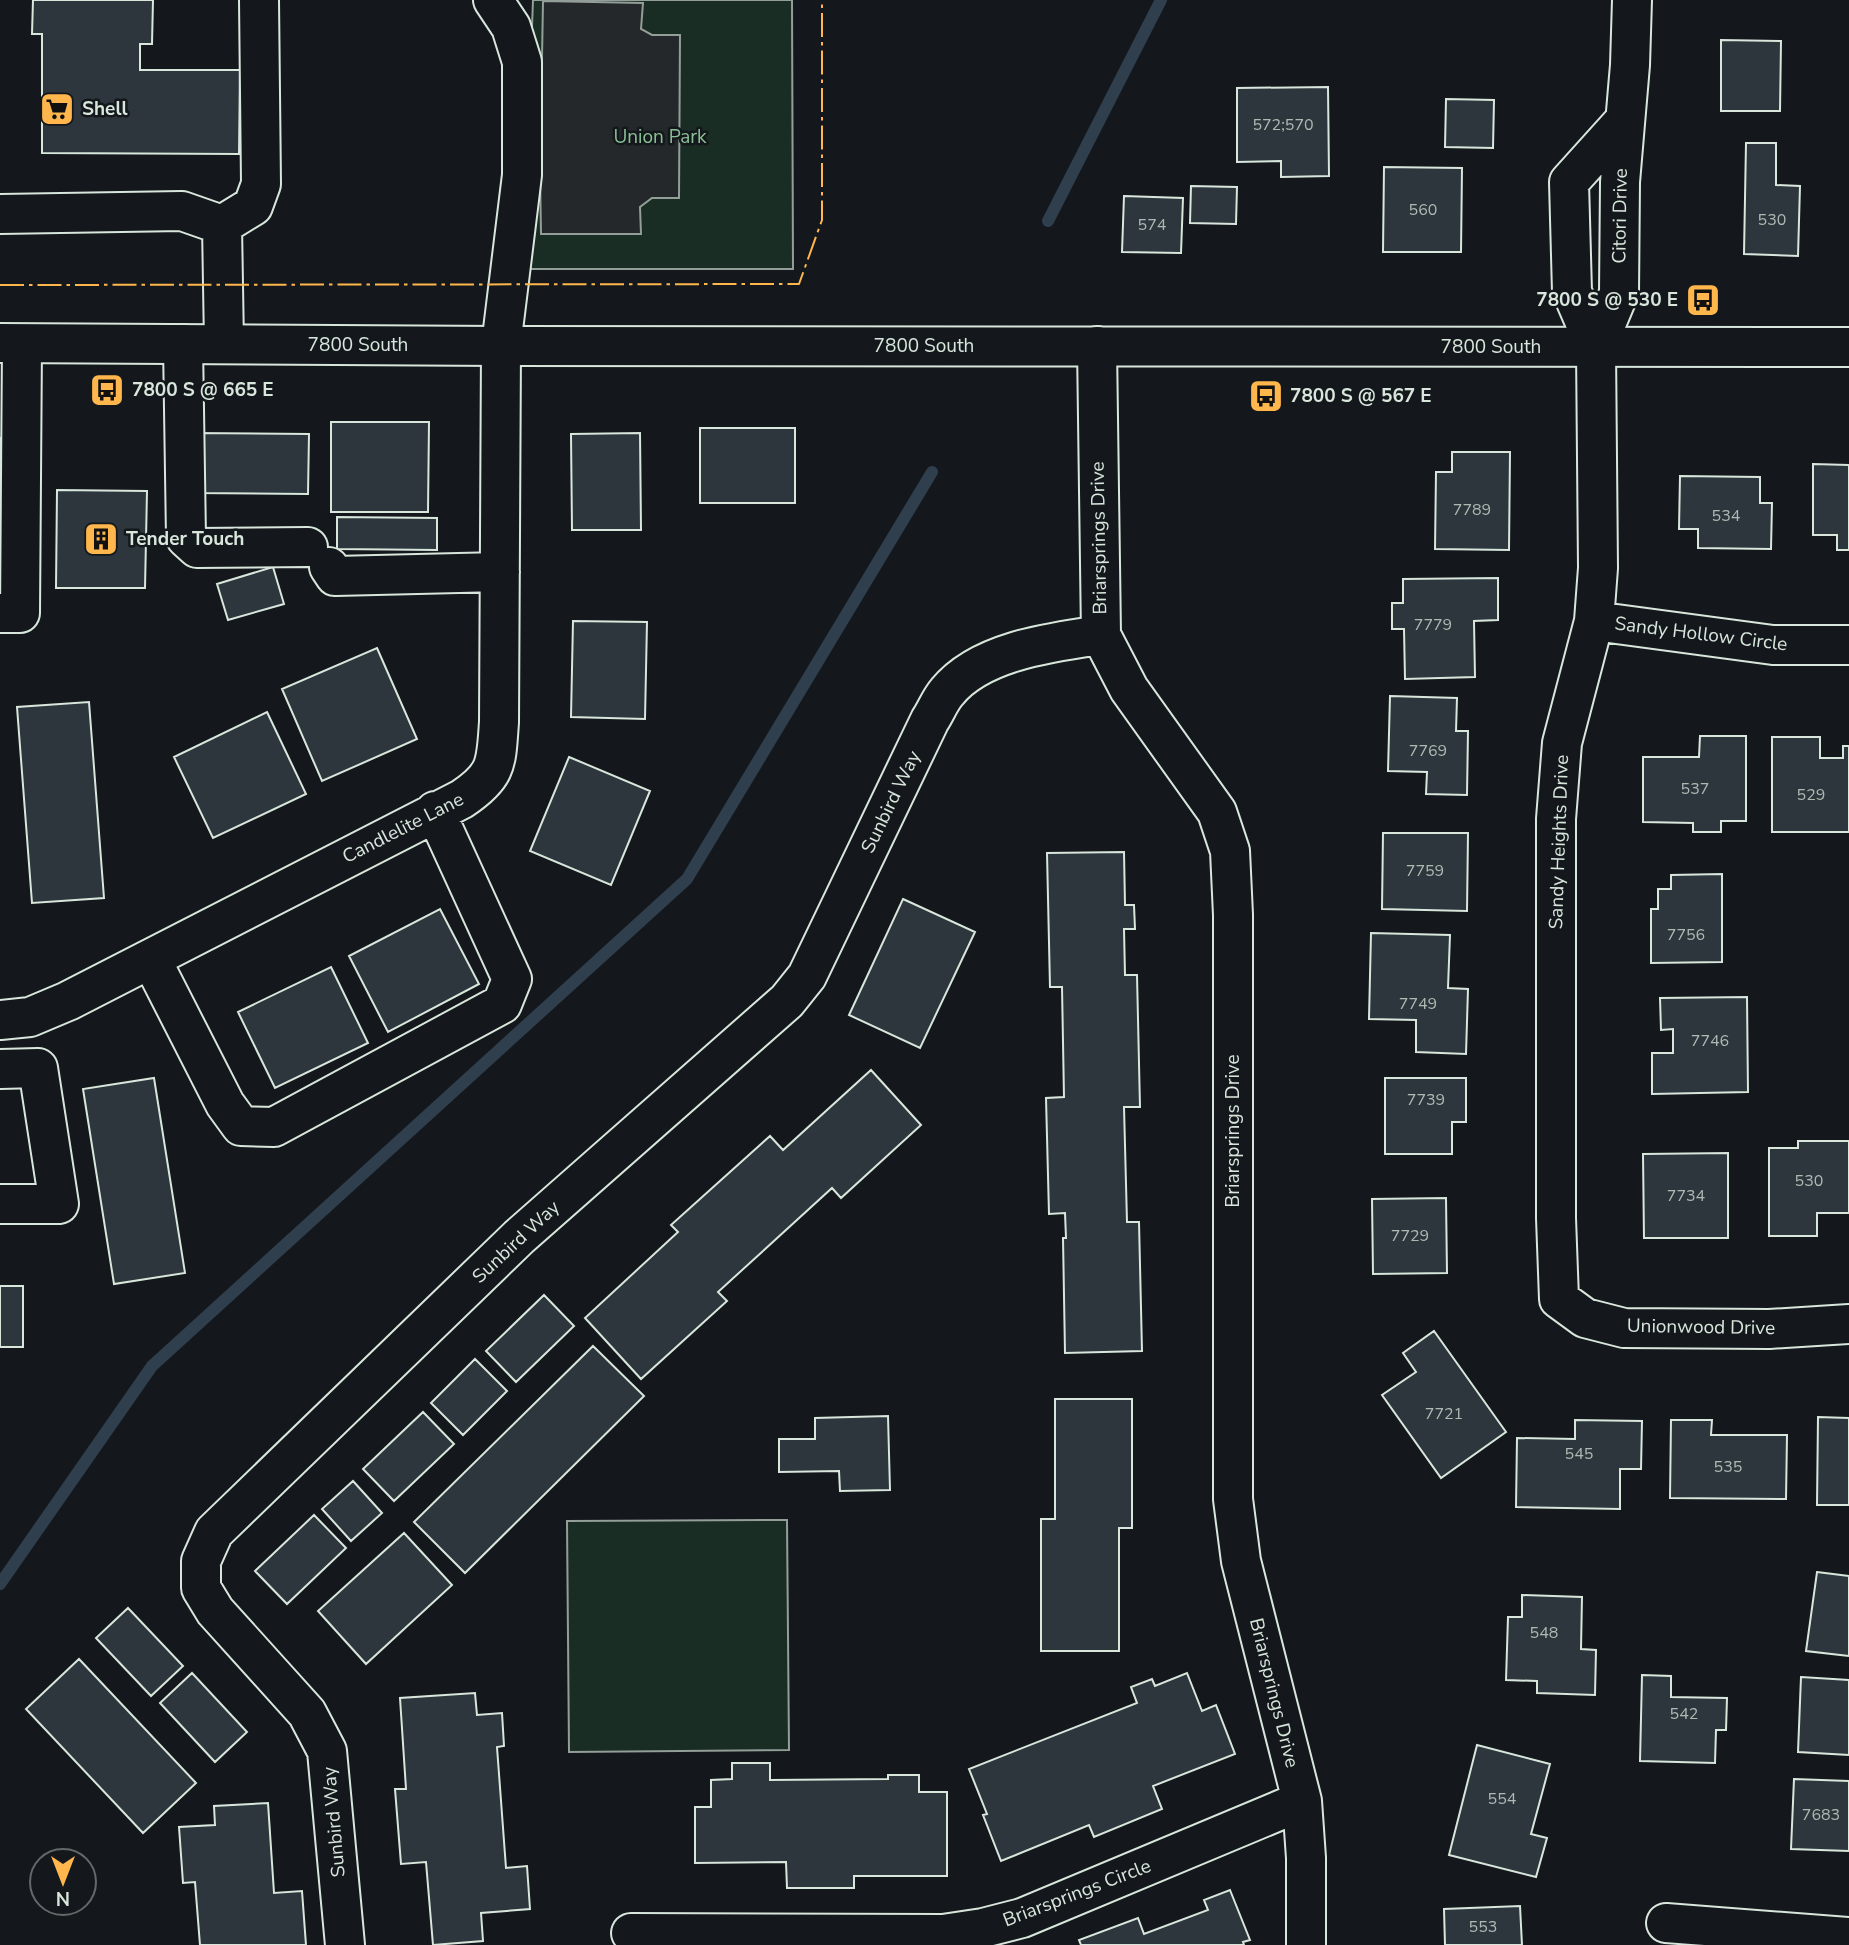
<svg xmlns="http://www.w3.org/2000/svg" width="1849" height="1945" font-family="'Nunito Sans',sans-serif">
	<rect width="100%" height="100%" fill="#14181c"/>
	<path fill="#1a2d24" stroke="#939e99" stroke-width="2" d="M533 0H792L793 269H523Z
		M787 1520 789 1750 569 1752 567 1521Z"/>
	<path fill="#24282b" stroke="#939e99" stroke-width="2" d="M543 1 643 3 641 29 652 35H680L679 198H652L640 207 641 234H541L540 172Z"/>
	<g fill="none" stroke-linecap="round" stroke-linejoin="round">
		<path stroke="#2f3f4d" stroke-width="12" d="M1048 221 1161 0
			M0 1584 152 1366 687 879 932 472"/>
	</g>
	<path fill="#2c363c" stroke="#d8e6dc" stroke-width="2" d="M33 0H153L152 44H140V70H240L239 154 42 153V34H32Z
		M1721 40 1781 41 1780 111H1721Z
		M1328 87 1329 176 1281 177V161L1237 162V88Z
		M1446 99 1494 100 1493 148 1445 147Z
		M1746 143H1776V185L1800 186 1798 256 1744 254Z
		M1384 167 1462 168 1461 252H1383Z
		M1191 186 1237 187 1236 224 1190 223Z
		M1124 196 1183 198 1181 253 1122 252Z
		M331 422H429L428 512H331Z
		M700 428H795V503H700Z
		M193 433 309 434 308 494 193 493Z
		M640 433 641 530H572L571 434Z
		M0 438H8L11 591H0Z
		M1452 452H1510L1509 550 1435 549 1436 472H1452Z
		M1813 464 1849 465V550H1837V535H1813Z
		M1680 476 1760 477V503H1772L1771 549 1698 548V529H1679Z
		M57 490 147 491 145 588H56Z
		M337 517 437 518V550L337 549Z
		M273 567 284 604 228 620 217 584Z
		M1498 578V620L1474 621 1475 677 1405 679 1404 629H1392V603H1403V579Z
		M573 621 647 622 645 719 571 717Z
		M377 648 417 739 322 781 282 689Z
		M1390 696 1457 698 1456 731H1468L1467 795 1426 794 1427 772 1388 771Z
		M89 702 104 898 32 903 17 707Z
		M267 712 306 794 213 838 174 757Z
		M1700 736H1746V821H1721V832H1693V823L1643 822V757H1699Z
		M1772 737H1820V758H1843V746H1849V832H1772Z
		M569 757 650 791 611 885 530 851Z
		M1383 833H1468L1467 911 1382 909Z
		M1124 852 1125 905H1134L1135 929H1124L1125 975H1137L1140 1107H1124L1127 1222H1139L1142 1351 1065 1353 1063 1238H1066L1065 1213 1049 1214 1046 1098 1064 1097 1062 987H1050L1047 853Z
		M1722 874V962L1651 963V909H1658V889H1671V875Z
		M903 899 975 932 920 1048 849 1015Z
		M440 909 479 984 388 1032 349 956Z
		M1371 933 1450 935 1448 988 1468 989 1466 1054 1416 1052V1020L1369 1019Z
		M331 967 368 1043 275 1088 238 1012Z
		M1747 997 1748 1092 1652 1094V1053H1673V1029L1661 1030 1660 998Z
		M871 1070 921 1125 841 1198 832 1188 718 1292 727 1301 641 1379 585 1318 678 1232 671 1225 770 1136 783 1150Z
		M154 1078 185 1273 114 1284 83 1089Z
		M1385 1078H1466V1122H1452V1154H1385Z
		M1798 1141H1849V1213H1817V1236H1769V1148H1798Z
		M1728 1153V1238H1644L1643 1154Z
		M1446 1198 1447 1273 1373 1274 1372 1199Z
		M0 1286H23V1347H0Z
		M544 1295 574 1326 516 1382 486 1351Z
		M1434 1331 1506 1432 1441 1478 1382 1395 1416 1372 1403 1353Z
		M593 1346 644 1396 465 1573 414 1522Z
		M475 1359 507 1391 463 1435 431 1403Z
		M1055 1399H1132V1528H1119V1651H1041V1519H1055Z
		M423 1412 454 1444 394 1501 363 1469Z
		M888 1416 890 1490 840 1491 839 1471 779 1472V1439H815V1418Z
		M1818 1417 1849 1418V1505H1817Z
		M1575 1420 1642 1421 1641 1469H1620V1509L1516 1507 1517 1438 1575 1439Z
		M1671 1420H1712L1711 1435H1787L1786 1499 1670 1498Z
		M353 1481 382 1513 351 1541 322 1509Z
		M314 1515 346 1548 287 1604 255 1571Z
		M404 1533 452 1585 366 1664 318 1611Z
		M1817 1572 1849 1576V1656L1806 1651Z
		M1522 1595 1582 1597 1581 1649 1596 1650 1595 1695 1537 1693V1681L1506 1680 1508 1617H1522Z
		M128 1608 183 1666 151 1696 96 1638Z
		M79 1659 196 1783 143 1833 26 1709Z
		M192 1673 247 1732 215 1762 160 1703Z
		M1187 1673 1202 1711 1216 1705 1235 1754 1153 1786 1162 1809 1094 1837 1089 1825 1001 1861 983 1815 987 1814 969 1769 1137 1703 1131 1687 1152 1679 1155 1686Z
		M1642 1675 1671 1676V1697L1727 1698 1726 1730H1716L1715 1763 1640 1761Z
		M1801 1677 1849 1680V1755L1798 1752Z
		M475 1693 477 1715 502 1713 504 1746 497 1747 506 1868 527 1866 530 1909 481 1913 483 1941 433 1945 426 1862 401 1864 395 1789H406L400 1698Z
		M1477 1745 1550 1764 1531 1834 1547 1838 1536 1877 1449 1855Z
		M732 1763H770V1780L888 1779V1775H919V1792H947V1876H854V1888H787L786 1862 695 1863V1807H711V1780L732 1779Z
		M1794 1779 1849 1781V1851L1791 1849Z
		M268 1803 274 1893 302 1891 306 1945H200L195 1882 183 1883 179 1827 215 1825 214 1806Z
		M1230 1890 1250 1940 1243 1942 1244 1945H1081L1079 1940 1138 1918 1144 1934 1208 1910 1204 1900Z
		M1520 1906 1522 1945H1445L1444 1909Z"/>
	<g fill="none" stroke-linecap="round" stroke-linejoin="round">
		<g stroke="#d8e6dc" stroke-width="42">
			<path id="minor" d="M1632 0 1630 65 1620 182 1619 293 1596 348 1598 568 1594 621 1562 743 1556 819V1218L1559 1299 1585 1318 1624 1328 1769 1329 1849 1324
				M0 214 182 211 222 225
				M222 225 253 206 261 184 259 0
				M222 225 224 344
				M183 344 186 538 197 548 308 547
				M1097 346 1101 635 1129 689 1217 812 1230 851 1233 915V1499L1241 1561 1302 1801 1306 1858V1945
				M1596 348 1572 292 1569 182 1624 121
				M329 567 335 576 500 572
				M0 613H20L22 344
				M1594 621 1773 645H1849
				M151 959 225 1104 241 1126 274 1127 502 1004 512 979 435 811
				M0 1020 30 1017 68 1001 462 799C498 775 496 763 499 722L501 346 522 175V62L511 27 493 0
				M0 1069 38 1068 59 1204H0
				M1666 1923 1849 1937
				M631 1933 943 1934 983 1928 1022 1918 1302 1801
				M345 1945 327 1751 307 1713 215 1611 201 1588V1561L214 1532 519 1237 787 1001 807 976 930 720C936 711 940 700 947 692 980 651 1052 642 1101 635"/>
		</g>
		<g stroke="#d8e6dc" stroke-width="42">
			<path id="major" d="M0 343 501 346 1849 347"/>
		</g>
		<use href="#minor" stroke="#14181c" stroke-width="38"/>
		<use href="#major" stroke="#14181c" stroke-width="38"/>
		<path stroke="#ffb74d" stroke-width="2" stroke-dasharray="24 5 3.5 5" stroke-linecap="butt" d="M0 285 799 284 822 220V0"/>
	</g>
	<defs>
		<g id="supermarket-square" transform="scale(1.75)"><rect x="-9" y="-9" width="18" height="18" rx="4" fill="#ffb74d" stroke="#14181c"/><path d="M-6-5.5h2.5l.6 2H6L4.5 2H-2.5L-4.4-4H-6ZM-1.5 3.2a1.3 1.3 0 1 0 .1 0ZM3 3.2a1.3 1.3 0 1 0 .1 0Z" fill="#111"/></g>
		<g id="bus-square" transform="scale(1.75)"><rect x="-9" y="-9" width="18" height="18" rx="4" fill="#ffb74d" stroke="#14181c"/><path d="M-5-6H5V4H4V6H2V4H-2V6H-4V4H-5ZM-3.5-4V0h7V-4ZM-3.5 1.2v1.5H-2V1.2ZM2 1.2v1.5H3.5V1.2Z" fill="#111"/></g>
		<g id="building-square" transform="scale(1.75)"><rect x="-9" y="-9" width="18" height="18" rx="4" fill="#ffb74d" stroke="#14181c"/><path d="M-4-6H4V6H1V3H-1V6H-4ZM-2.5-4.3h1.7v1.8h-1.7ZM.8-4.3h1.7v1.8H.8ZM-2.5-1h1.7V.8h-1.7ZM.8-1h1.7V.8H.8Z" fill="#111"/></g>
	</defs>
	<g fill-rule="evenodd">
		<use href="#supermarket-square" x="57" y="109"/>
		<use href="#bus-square" x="1703" y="300"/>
		<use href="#bus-square" x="107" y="390"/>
		<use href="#bus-square" x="1266" y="396"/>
		<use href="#building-square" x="101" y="539"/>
	</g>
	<g text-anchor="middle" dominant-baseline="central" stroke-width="5" stroke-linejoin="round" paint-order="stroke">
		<g font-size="16" fill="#adbab4">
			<text x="1283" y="125">572;570</text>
			<text x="1423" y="210">560</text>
			<text x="1772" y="220">530</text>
			<text x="1152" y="225">574</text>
			<text x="1472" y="510">7789</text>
			<text x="1726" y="516">534</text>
			<text x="1433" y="625">7779</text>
			<text x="1428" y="751">7769</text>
			<text x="1695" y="789">537</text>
			<text x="1811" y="795">529</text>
			<text x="1425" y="871">7759</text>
			<text x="1686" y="935">7756</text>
			<text x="1418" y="1004">7749</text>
			<text x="1710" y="1041">7746</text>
			<text x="1426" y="1100">7739</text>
			<text x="1809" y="1181">530</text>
			<text x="1686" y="1196">7734</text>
			<text x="1410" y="1236">7729</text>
			<text x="1444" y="1414">7721</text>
			<text x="1579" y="1454">545</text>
			<text x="1728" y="1467">535</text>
			<text x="1544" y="1633">548</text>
			<text x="1684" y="1714">542</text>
			<text x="1502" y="1799">554</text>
			<text x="1821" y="1815">7683</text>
			<text x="1483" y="1927">553</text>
		</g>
		<g font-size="19" font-weight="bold" fill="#d8e6dc" stroke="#14181c" text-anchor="start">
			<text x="82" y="109">Shell</text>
			<text x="1678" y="300" text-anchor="end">7800 S @ 530 E</text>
			<text x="132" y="390">7800 S @ 665 E</text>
			<text x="1290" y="396">7800 S @ 567 E</text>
			<text x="126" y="539">Tender Touch</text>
		</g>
		<g font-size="19" fill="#8ac095" stroke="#14181c">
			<text x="660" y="137">Union Park</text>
		</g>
		<g font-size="19" fill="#d8e6dc" stroke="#14181c">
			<text transform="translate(1620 216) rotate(-89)">Citori Drive</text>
			<text x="358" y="345">7800 South</text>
			<text x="924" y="346">7800 South</text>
			<text x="1491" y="347">7800 South</text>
			<text transform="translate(1099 538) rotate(-91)">Briarsprings Drive</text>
			<text transform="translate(1701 634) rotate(7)">Sandy Hollow Circle</text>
			<text transform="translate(891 802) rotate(-64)">Sunbird Way</text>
			<text transform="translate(403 828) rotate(-27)">Candlelite Lane</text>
			<text transform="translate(1559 842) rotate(-88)">Sandy Heights Drive</text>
			<text transform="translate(1233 1131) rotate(-90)">Briarsprings Drive</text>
			<text transform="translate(516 1242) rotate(-43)">Sunbird Way</text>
			<text transform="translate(1701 1327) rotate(1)">Unionwood Drive</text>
			<text transform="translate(1274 1693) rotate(76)">Briarsprings Drive</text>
			<text transform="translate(334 1822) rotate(-95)">Sunbird Way</text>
			<text transform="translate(1077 1893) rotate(-21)">Briarsprings Circle</text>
		</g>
	</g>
	<g transform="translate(63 1882) rotate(180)"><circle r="33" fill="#14181c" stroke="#626a69" stroke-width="2"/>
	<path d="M0-5L12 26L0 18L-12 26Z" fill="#ffb74d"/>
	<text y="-10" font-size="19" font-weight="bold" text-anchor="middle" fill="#d8e6dc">N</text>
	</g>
</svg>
